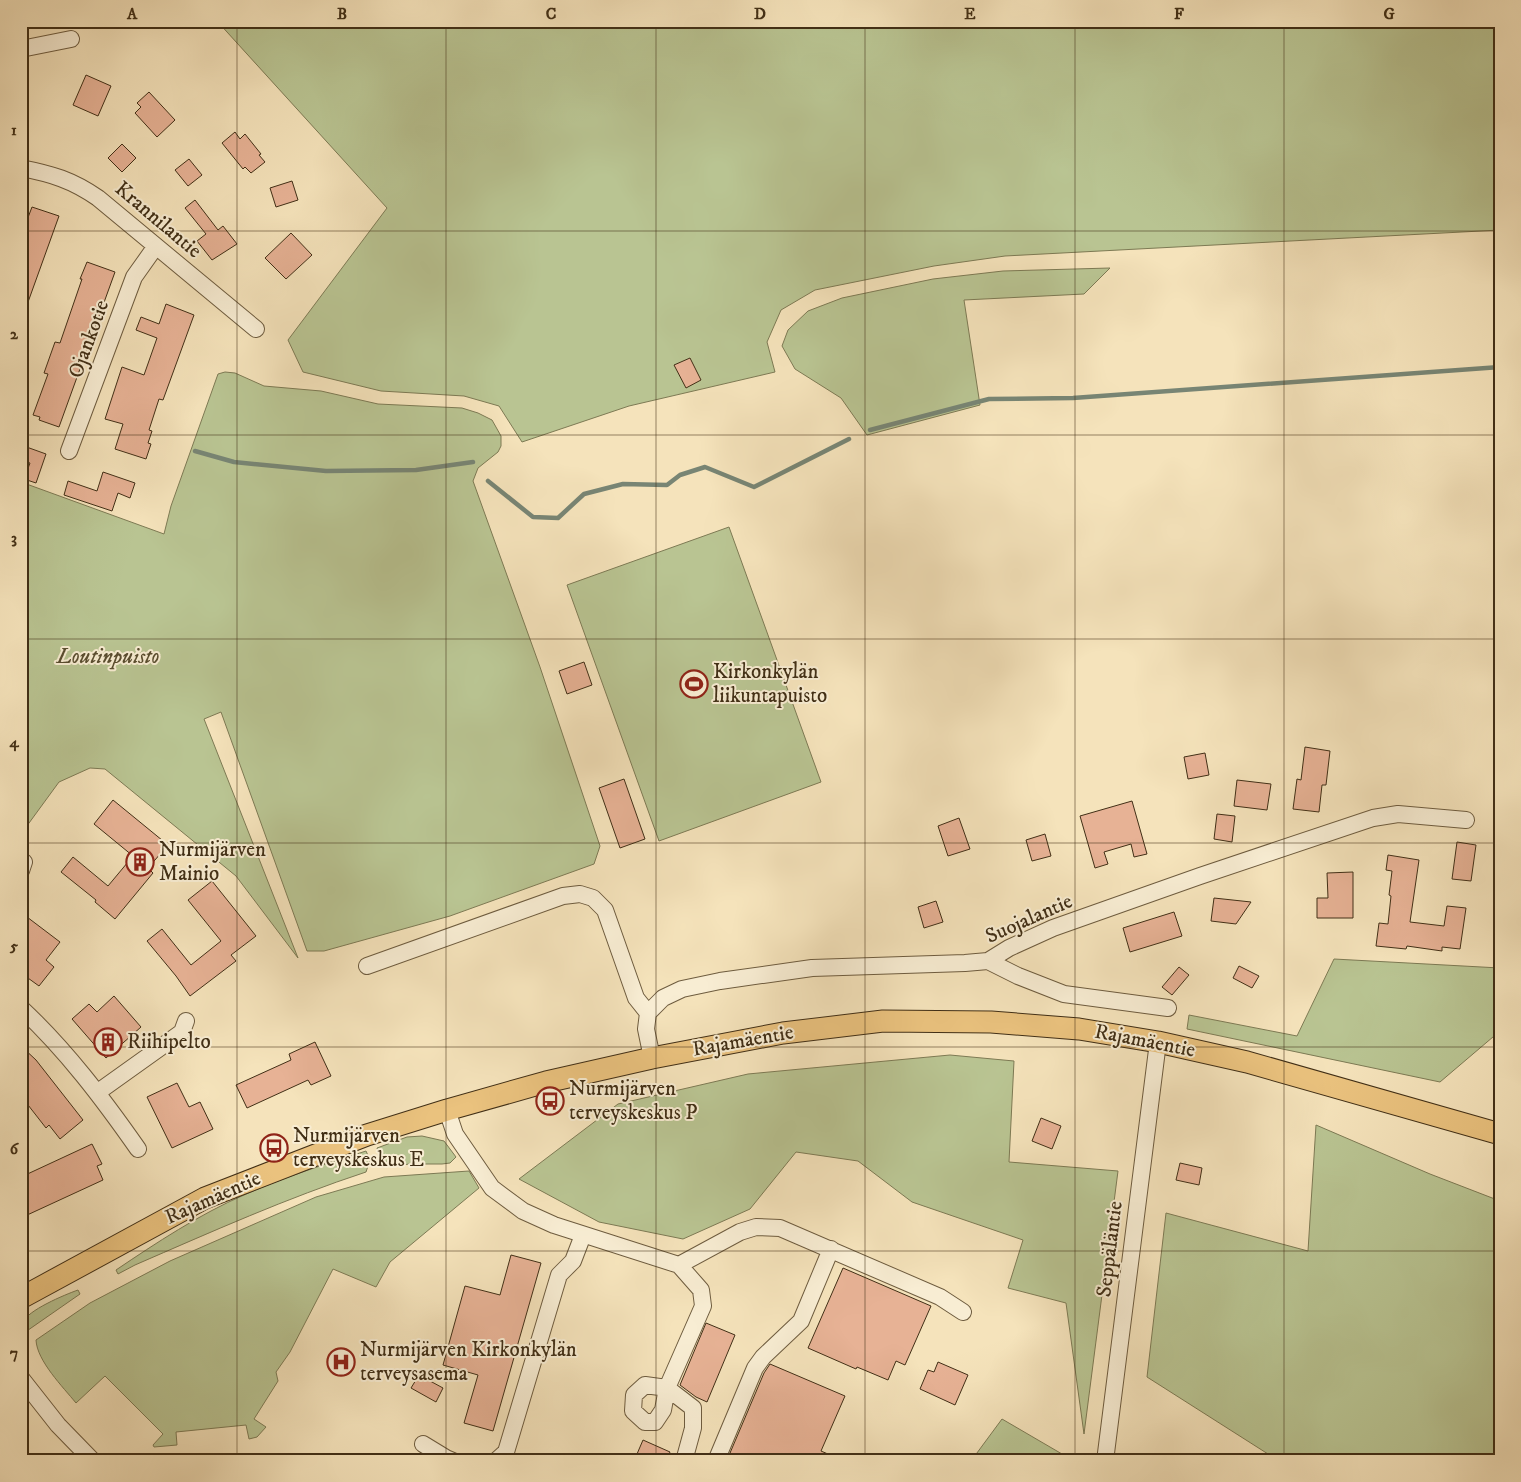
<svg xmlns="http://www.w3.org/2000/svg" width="1521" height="1482" font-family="'IM FELL DW Pica',serif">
	<rect width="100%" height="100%" fill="#f5e3bb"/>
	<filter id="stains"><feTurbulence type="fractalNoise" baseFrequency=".004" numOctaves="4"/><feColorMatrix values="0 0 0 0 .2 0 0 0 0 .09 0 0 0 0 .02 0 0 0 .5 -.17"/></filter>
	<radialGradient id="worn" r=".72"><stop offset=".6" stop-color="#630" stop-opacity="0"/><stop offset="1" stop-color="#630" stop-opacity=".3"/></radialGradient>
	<path fill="#b9c492" stroke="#7d7a54" d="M217 21H1500V230L1005 256 934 266 815 290 781 310 767 342 775 372 629 406 522 442 499 406 464 396 381 391 303 372 288 340 387 208Z
		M1110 268 1084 294 964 300 980 405 867 435 841 398 795 369 782 346 788 330 808 311 842 298 933 279 1003 271Z
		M225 372 235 373 264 386 321 391 378 404 462 408 478 413 492 420 501 436V446L498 452 478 468 473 481 540 667 600 846 594 864 450 916 324 951H307L221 712 204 719 298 958 236 876 105 769 90 768 59 782 21 834V482L164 534 171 506 218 374Z
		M729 527 821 782 659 841 567 585Z
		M1334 959 1500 968V1031L1440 1082 1187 1029 1189 1015 1297 1036Z
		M950 1055 1014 1061 1009 1162 1118 1171 1084 1434 1066 1303 1008 1288 1023 1240 912 1202 858 1161 796 1152 750 1209 683 1239 599 1222 519 1179 618 1104 748 1074Z
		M1316 1125 1430 1174 1500 1201V1461H1279L1147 1377 1166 1213 1308 1251Z
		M422 1136 444 1141 456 1157 450 1163 442 1164H409L395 1166 380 1159 377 1148 407 1137Z
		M366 1151 370 1160 366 1172C287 1198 211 1232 135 1265L118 1274 116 1270C156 1243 200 1214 244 1195 284 1177 326 1164 366 1151Z
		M469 1171 479 1188 390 1262 376 1287 333 1269 290 1352 276 1372 278 1381 254 1419 266 1427 257 1437 249 1439 246 1425 176 1432 177 1445 154 1447 153 1445 163 1434 105 1376 76 1403C63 1387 37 1361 36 1340L90 1303 170 1261 316 1197 384 1177Z
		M78 1290 80 1294 21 1335C21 1332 20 1326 22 1323 28 1310 64 1295 78 1290Z
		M1002 1419 1074 1461H971Z"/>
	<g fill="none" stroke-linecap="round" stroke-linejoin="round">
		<path stroke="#788574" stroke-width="4.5" d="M870 430 989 399 1073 398 1500 367
			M195 451 234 462 326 471 416 470 473 462
			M488 481 533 517 558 518 584 494 623 484 667 485 680 475 705 467 754 487 849 439"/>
	</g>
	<path fill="#e7b295" stroke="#412f16" d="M86 75 111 86 98 116 73 105Z
		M149 92 175 120 157 137 135 113 141 107 137 103Z
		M235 132 240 139 245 134 261 154 259 155 265 162 251 173 245 167 243 169 222 143Z
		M122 144 136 158 122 172 108 158Z
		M189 159 202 175 188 186 175 170Z
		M292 181 298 200 276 207 270 188Z
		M195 200 218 230 223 226 237 244 212 260 197 241 206 234 185 208Z
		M32 207 59 216 23 316 21 315V227L24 228Z
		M291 233 312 255 286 279 265 258Z
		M87 262 115 272 59 427 39 420 40 417 33 415 48 374 44 373 55 342 60 343 82 279H80Z
		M166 304 194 315 163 400 159 399 149 430 152 431 148 443 151 444 146 459 115 449 123 424 105 419 122 367 144 375 157 338 136 330 141 317 159 324Z
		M690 358 701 380 686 388 674 365Z
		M21 445 46 454 36 483 24 479 30 463 21 460Z
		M103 472 135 483 130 498 118 493 112 511 64 495 68 481 97 491Z
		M584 662 592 685 567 694 559 671Z
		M1305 747 1330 751 1326 785H1322L1319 812 1293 809 1297 779 1301 780Z
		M1205 753 1209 775 1188 779 1184 757Z
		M624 779 645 839 620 848 599 788Z
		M1237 780 1271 784 1267 810 1234 806Z
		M113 800 168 845 148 868 153 873 115 919 95 902 96 900 61 872 73 857 108 886 133 856 94 824Z
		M1132 801 1147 854 1134 857 1131 844 1104 852 1108 864 1095 868 1080 816Z
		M1217 814 1235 816 1232 842 1214 839Z
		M959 818 970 849 948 856 938 826Z
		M1045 834 1051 856 1032 861 1026 840Z
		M1457 842 1476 845 1471 881 1452 879Z
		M1388 855 1419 860 1410 922 1444 926 1447 906 1466 908 1460 949 1442 947V951L1407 946 1406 949 1376 946 1379 923 1388 924 1391 896 1389 895 1392 871 1386 870Z
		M1353 872V918H1317V898H1328L1327 873Z
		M212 881 256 936 231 955 236 961 190 996 176 976 147 941 162 929 191 965 221 941 188 900Z
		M1214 898 1251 902 1236 924 1211 921Z
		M936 901 943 922 924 928 918 907Z
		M1174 912 1182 936 1130 952 1123 928Z
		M27 917 60 942 46 960 54 967 39 986 21 973V924Z
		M1239 966 1259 976 1252 988 1233 978Z
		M1179 967 1189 975 1172 995 1162 987Z
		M114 996 141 1027 106 1058 72 1019 89 1004 97 1012Z
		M315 1042 331 1076 311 1085 308 1080 247 1108 236 1085 291 1060 289 1054Z
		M21 1046 36 1060 83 1120 60 1139 49 1125 46 1128 21 1096Z
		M177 1083 189 1107 200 1102 213 1129 172 1148 147 1097Z
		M1041 1118 1061 1126 1052 1149 1032 1141Z
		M92 1144 102 1164 97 1166 103 1180 25 1216 21 1208V1177Z
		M1180 1163 1202 1168 1199 1185 1176 1180Z
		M511 1255 541 1263 493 1431 464 1423 478 1375 443 1365 465 1286 500 1295Z
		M843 1268 931 1306 905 1365 896 1361 888 1380 857 1367 856 1369 808 1348Z
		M706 1323 735 1335 707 1402 696 1397 680 1385Z
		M938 1362 968 1375 955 1405 920 1389 928 1370 934 1372Z
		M770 1364 845 1396 821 1451 844 1461H749L730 1453 764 1373Z
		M419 1375 443 1388 436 1402 411 1388Z
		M643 1440 670 1452 666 1461H634Z"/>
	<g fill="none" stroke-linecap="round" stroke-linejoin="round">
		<g stroke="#6e5c3f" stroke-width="18">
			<path id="minor" d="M21 49 71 39
				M21 168C52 174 72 180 98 198L256 329
				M69 451 134 277 156 246
				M21 871 24 862
				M988 961 1018 976 1064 994 1168 1008
				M367 966 563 896 580 894 593 898 605 910 636 998 648 1013
				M21 1008C66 1050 103 1099 138 1149
				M652 1058 646 1029 648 1013 663 998 682 989 720 981 812 968 965 963 988 961 1009 948 1053 928 1200 876 1373 818 1398 814 1466 820
				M98 1092 182 1032 186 1021
				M447 1110 455 1134 492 1188 523 1211 554 1225 679 1265 740 1232 756 1227 780 1228 940 1297 963 1312
				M679 1265 701 1290 703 1306 667 1388 663 1410 655 1422H645L633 1411 634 1395 645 1385 667 1388 693 1408V1428L684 1461
				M21 1378 58 1425 93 1461
				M423 1444 446 1458 453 1461
				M496 1461 506 1452 559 1275 573 1261 583 1235
				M716 1461 755 1368 763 1357 801 1321 831 1249
				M1105 1461 1158 1042"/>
		</g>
		<g stroke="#412f16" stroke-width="23">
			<path id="major" d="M21 1298 205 1198 367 1135 447 1110 546 1082 652 1058 783 1033 883 1021 991 1022 1079 1029 1158 1042 1247 1062 1500 1134"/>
		</g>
		<use href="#minor" stroke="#f8edd3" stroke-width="16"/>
		<use href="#major" stroke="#eac27e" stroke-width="21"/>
	</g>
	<path fill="none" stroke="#412f16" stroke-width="1" stroke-opacity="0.55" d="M237 21V1461M446 21V1461M656 21V1461M865 21V1461M1075 21V1461M1284 21V1461M21 231H1500M21 435H1500M21 639H1500M21 843H1500M21 1047H1500M21 1251H1500"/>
	<defs>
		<g id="stadium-ring" transform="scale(1.4375)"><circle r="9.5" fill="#f8edd3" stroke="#8f2418" stroke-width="1.5"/><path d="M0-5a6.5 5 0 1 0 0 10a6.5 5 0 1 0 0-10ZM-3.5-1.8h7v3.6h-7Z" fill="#8f2418"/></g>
		<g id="building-ring" transform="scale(1.4375)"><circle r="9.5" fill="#f8edd3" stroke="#8f2418" stroke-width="1.5"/><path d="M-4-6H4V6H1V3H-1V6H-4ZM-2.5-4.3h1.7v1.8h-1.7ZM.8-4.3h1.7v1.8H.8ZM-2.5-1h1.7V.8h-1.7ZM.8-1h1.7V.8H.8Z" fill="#8f2418"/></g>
		<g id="bus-ring" transform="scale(1.4375)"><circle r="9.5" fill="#f8edd3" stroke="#8f2418" stroke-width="1.5"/><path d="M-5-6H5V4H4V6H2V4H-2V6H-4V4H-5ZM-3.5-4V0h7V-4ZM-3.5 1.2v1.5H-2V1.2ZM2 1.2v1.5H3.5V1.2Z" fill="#8f2418"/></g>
		<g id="hospital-ring" transform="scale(1.4375)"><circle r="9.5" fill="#f8edd3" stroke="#8f2418" stroke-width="1.5"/><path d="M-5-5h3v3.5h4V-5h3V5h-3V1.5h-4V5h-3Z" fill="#8f2418"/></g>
	</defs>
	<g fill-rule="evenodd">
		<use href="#stadium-ring" x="694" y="684"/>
		<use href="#building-ring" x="140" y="862"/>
		<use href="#building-ring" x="108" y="1042"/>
		<use href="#bus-ring" x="550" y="1101"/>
		<use href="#bus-ring" x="274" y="1148"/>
		<use href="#hospital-ring" x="341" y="1362"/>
	</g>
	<g text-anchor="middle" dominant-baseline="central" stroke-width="4" stroke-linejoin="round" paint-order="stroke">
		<g font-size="21" fill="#412f16" stroke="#f8edd3">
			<text transform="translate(158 220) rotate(40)">Krannilantie</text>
			<text transform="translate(89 339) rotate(-70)">Ojankotie</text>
			<text transform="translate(1029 919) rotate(-24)">Suojalantie</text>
			<text transform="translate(743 1041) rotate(-10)">Rajamäentie</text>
			<text transform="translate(1145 1041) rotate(11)">Rajamäentie</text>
			<text transform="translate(213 1198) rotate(-24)">Rajamäentie</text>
			<text transform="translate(1110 1249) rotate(-83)">Seppäläntie</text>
		</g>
		<g font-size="21" font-style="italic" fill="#594d2f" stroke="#f8edd3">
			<text x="108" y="657">Loutinpuisto</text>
		</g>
		<g font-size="21" fill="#412f16" stroke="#f8edd3" text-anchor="start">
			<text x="713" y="672">Kirkonkylän<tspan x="713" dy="24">liikuntapuisto</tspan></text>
			<text x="159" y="850">Nurmijärven<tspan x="159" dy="24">Mainio</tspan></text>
			<text x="127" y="1042">Riihipelto</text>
			<text x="569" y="1089">Nurmijärven<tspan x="569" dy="24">terveyskeskus P</tspan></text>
			<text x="293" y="1136">Nurmijärven<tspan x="293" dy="24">terveyskeskus E</tspan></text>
			<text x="360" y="1350">Nurmijärven Kirkonkylän<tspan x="360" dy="24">terveysasema</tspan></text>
		</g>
	</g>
	<rect width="1521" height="1482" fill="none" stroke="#f5e3bb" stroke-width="55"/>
	<rect x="28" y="28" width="1466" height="1426" fill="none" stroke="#412f16" stroke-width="2"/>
	<g font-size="16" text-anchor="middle" font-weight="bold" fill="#412f16">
		<text x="132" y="19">A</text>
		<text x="342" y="19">B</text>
		<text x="551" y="19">C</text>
		<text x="760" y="19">D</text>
		<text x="970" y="19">E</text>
		<text x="1179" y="19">F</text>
		<text x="1389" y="19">G</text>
		<text x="14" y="135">1</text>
		<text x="14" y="339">2</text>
		<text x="14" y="543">3</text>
		<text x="14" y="747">4</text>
		<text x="14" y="951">5</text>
		<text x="14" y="1154">6</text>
		<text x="14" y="1358">7</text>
	</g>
	<rect width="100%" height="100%" filter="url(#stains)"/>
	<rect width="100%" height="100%" fill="url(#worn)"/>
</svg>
